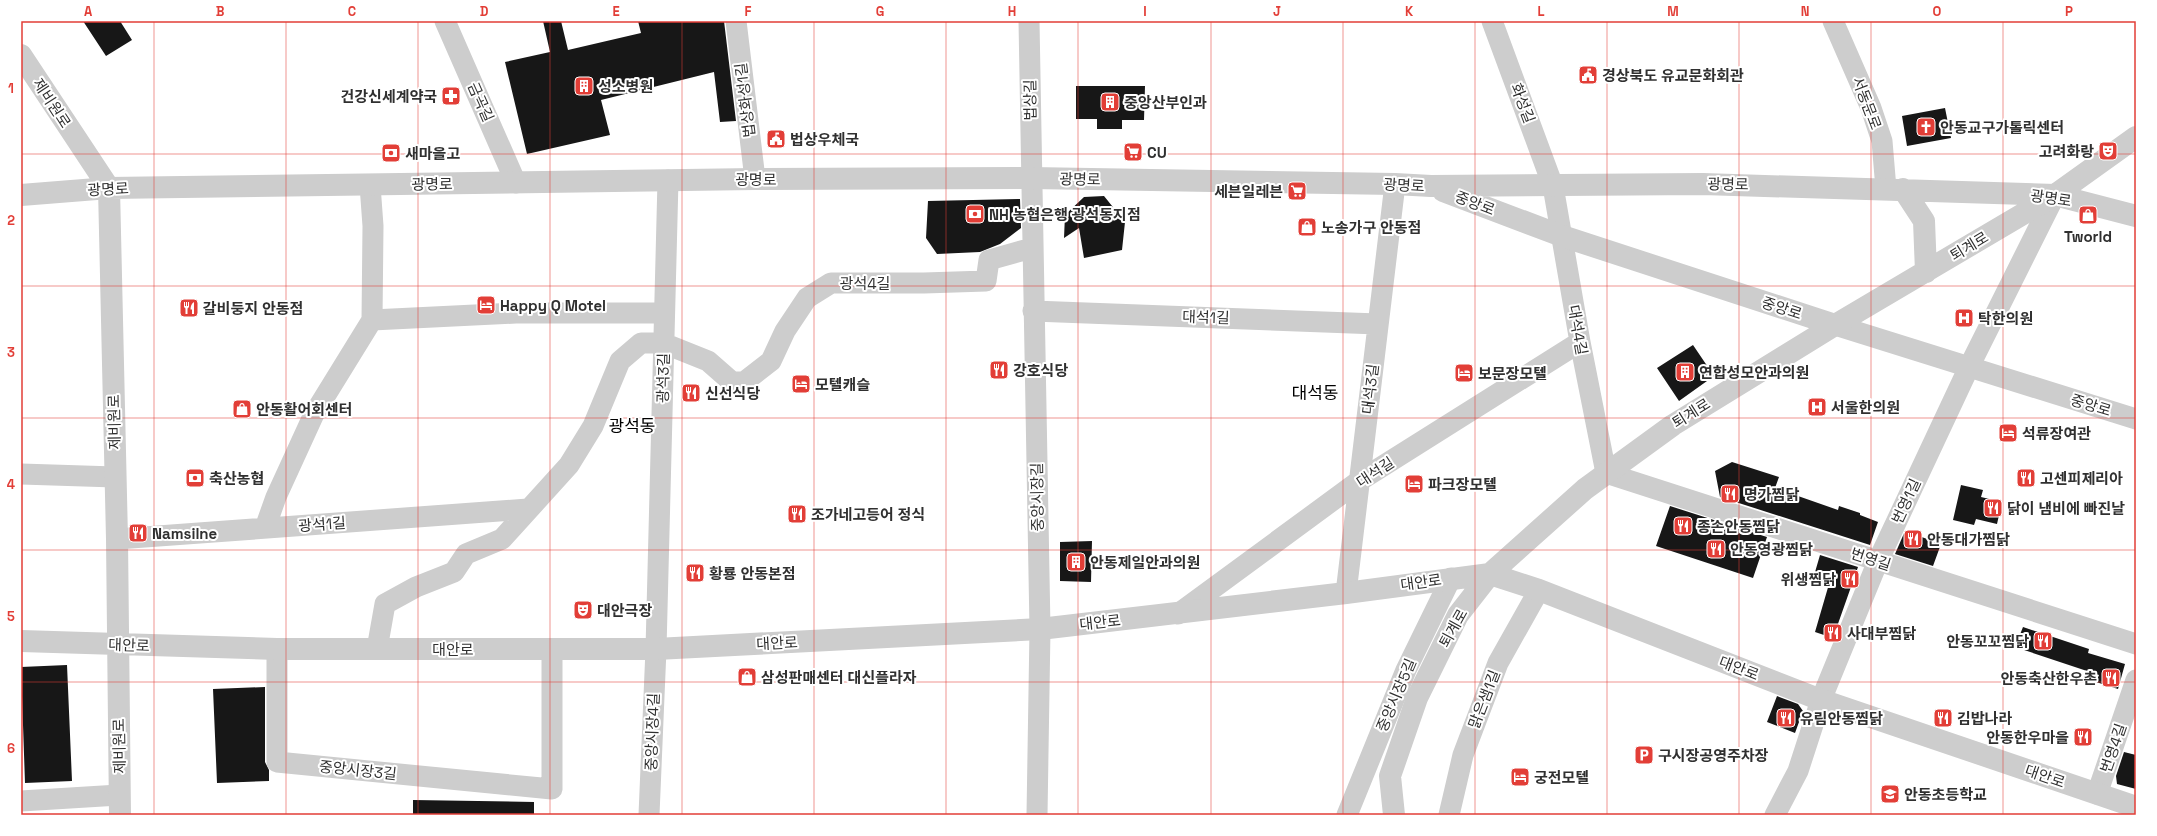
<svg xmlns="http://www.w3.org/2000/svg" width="2157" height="836" font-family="'Space Grotesk','Noto Sans KR',sans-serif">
	<rect width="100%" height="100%" fill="#fff"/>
	<path fill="#171717" d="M83 21H120L132 40 106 56Z
		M543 21H561L568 50 641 33 638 21H724L736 121 720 122 714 72 601 100 610 135 527 154 505 62 550 52Z
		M1076 86H1145L1144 120H1122V129H1097V119H1076Z
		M1945 108 1951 138 1907 146 1902 116Z
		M1104 196 1125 222 1122 250 1084 258 1079 228 1064 238 1065 215 1084 197Z
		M1020 199 1021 228 1000 244 980 252 937 254 926 238 928 201Z
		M1693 345 1714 376 1679 401 1657 368Z
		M1732 462 1779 477 1775 488 1838 510 1839 506 1860 513V515L1878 522 1870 545 1720 497 1715 471Z
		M1961 485 1983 490 1981 497 2002 502 1997 524 1976 519 1974 525 1953 520Z
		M1670 506 1767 537 1753 578 1656 546Z
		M1905 531 1941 544 1933 566 1895 554Z
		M1092 541 1091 582 1060 581V542Z
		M1820 555 1858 567 1833 638 1815 632 1829 584 1813 579Z
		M2023 627 2089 649 2088 653 2125 664 2118 689 2096 682 2099 675 2015 647Z
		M67 665 72 781 25 783 21 667Z
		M265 687V762L269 770V781L217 783 213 689Z
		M1777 696 1798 704 1803 711 1795 733 1767 722Z
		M2124 752 2136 755V789L2117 784 2116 776Z
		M413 800 534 802V815H413Z"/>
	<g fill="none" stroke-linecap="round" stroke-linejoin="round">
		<path stroke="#cdcdcd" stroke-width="21" d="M445 21 516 183
			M736 21 755 179
			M1029 21 1040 629 1037 815
			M1492 21 1553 186 1580 342 1606 473 2136 644
			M1833 21 1871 108 1882 141 1886 189
			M1033 311 1378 324
			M372 320 516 313H664
			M1835 325 2136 419
			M21 474 115 477
			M265 528 276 497 314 414 372 320 373 226 370 185
			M117 539 528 509
			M1346 593 1395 184
			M1178 614 1359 481 1580 342
			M277 649V762L552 789V649
			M377 649 385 604 416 587 454 572 466 554 502 539 569 465 593 426 620 361 641 343H663L708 361 732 382H744L771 361 785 331 807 298 831 283H924L986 281 989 260 1032 248
			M2097 794 2136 680
			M21 801 119 795
			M649 815 656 649 668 180
			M1347 815 1406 670 1451 578
			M1449 815 1463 755 1498 663 1539 590
			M1775 815 1798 771 1821 700 1878 561 1969 367 2055 195"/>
		<path stroke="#cdcdcd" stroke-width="22" d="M21 55 109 188 117 539 120 815
			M1903 189 1924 221 1926 272
			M1443 191 1562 236 1835 325
			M21 195 109 188 755 179 1031 178 1395 184 1431 186 1703 184 2055 195 2136 216
			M21 641 277 649H656L1040 629 1346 593 1490 574 1539 590 1821 700 2136 807
			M1394 815 1390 776 1417 698 1458 615 1490 574 1585 489 1673 425 1835 325 2055 195 2136 137"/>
	</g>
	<path fill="none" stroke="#e23e37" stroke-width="1" stroke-opacity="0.55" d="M154 21V815M286 21V815M418 21V815M550 21V815M682 21V815M814 21V815M946 21V815M1078 21V815M1211 21V815M1343 21V815M1475 21V815M1607 21V815M1739 21V815M1871 21V815M2003 21V815M21 154H2136M21 286H2136M21 418H2136M21 550H2136M21 682H2136"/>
	<defs>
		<g id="civic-square" transform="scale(1)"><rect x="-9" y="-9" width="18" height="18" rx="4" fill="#e23e37" stroke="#fff"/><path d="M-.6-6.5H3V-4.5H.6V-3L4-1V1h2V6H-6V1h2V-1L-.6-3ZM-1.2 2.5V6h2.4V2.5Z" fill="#fff"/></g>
		<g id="building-square" transform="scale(1)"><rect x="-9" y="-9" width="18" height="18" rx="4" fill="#e23e37" stroke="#fff"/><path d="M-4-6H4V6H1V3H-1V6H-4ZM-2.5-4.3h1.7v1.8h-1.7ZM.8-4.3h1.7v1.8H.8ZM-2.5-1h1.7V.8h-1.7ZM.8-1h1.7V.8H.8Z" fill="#fff"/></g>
		<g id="pharmacy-square" transform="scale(1)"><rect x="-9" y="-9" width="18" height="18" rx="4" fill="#e23e37" stroke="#fff"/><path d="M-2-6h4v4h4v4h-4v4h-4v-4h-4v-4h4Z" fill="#fff"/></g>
		<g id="church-square" transform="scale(1)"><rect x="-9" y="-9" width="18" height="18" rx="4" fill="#e23e37" stroke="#fff"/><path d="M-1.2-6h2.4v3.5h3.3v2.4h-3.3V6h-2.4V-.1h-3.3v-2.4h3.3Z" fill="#fff"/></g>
		<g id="theatre-square" transform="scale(1)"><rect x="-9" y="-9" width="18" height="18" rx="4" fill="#e23e37" stroke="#fff"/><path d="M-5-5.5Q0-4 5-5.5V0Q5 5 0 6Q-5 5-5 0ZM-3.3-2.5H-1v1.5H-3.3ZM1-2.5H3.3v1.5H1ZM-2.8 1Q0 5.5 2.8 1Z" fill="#fff"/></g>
		<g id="supermarket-square" transform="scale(1)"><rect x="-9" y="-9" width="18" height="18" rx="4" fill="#e23e37" stroke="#fff"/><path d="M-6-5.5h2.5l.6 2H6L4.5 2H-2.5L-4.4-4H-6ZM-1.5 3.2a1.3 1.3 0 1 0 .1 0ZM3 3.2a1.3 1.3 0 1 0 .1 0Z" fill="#fff"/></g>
		<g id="bank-square" transform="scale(1)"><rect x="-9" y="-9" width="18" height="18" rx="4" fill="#e23e37" stroke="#fff"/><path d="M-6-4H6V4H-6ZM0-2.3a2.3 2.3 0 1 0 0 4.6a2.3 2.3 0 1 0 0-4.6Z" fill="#fff"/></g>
		<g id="shop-square" transform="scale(1)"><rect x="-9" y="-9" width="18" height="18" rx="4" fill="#e23e37" stroke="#fff"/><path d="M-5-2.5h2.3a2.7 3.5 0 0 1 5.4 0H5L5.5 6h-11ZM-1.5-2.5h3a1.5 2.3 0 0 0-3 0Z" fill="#fff"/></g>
		<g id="hotel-square" transform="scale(1)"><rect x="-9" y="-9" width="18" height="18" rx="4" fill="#e23e37" stroke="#fff"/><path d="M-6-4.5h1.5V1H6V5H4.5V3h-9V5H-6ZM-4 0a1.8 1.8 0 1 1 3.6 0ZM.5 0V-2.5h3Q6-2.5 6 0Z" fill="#fff"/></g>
		<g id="restaurant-square" transform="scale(1)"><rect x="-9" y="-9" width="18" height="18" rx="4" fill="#e23e37" stroke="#fff"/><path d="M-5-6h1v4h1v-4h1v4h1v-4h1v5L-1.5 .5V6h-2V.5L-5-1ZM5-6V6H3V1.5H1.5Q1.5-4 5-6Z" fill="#fff"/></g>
		<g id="hospital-square" transform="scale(1)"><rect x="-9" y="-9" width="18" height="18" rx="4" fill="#e23e37" stroke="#fff"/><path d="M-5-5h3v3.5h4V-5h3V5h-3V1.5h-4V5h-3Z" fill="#fff"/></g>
		<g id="parking-square" transform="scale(1)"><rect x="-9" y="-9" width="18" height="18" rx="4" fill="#e23e37" stroke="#fff"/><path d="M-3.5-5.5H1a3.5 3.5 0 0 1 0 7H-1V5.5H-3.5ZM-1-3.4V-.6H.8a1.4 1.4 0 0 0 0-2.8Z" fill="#fff"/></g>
		<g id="school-square" transform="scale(1)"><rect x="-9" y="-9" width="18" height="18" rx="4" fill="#e23e37" stroke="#fff"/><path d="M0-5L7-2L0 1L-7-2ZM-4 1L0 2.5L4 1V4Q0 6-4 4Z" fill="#fff"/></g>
	</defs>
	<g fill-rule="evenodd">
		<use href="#civic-square" x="1588" y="75"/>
		<use href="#building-square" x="584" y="86"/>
		<use href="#pharmacy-square" x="451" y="96"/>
		<use href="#building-square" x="1110" y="102"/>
		<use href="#church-square" x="1926" y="127"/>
		<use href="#civic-square" x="776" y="139"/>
		<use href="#theatre-square" x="2108" y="151"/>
		<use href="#supermarket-square" x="1133" y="152"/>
		<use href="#bank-square" x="391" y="153"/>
		<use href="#supermarket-square" x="1297" y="191"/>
		<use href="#bank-square" x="975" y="214"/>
		<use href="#shop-square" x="2088" y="215"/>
		<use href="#shop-square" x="1307" y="227"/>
		<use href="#hotel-square" x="486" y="305"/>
		<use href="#restaurant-square" x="189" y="308"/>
		<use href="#hospital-square" x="1964" y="318"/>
		<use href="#restaurant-square" x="999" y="370"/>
		<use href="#building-square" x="1685" y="372"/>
		<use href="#hotel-square" x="1464" y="373"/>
		<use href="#hotel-square" x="801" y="384"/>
		<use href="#restaurant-square" x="691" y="393"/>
		<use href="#hospital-square" x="1817" y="407"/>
		<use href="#shop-square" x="242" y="409"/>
		<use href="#hotel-square" x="2008" y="433"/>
		<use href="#bank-square" x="195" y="478"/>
		<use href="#restaurant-square" x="2026" y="478"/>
		<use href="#hotel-square" x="1414" y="484"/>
		<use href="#restaurant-square" x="1730" y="494"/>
		<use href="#restaurant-square" x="1993" y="508"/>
		<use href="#restaurant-square" x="797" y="514"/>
		<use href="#restaurant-square" x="1683" y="526"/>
		<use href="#restaurant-square" x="138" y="533"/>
		<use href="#restaurant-square" x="1913" y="539"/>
		<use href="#restaurant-square" x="1716" y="549"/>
		<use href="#building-square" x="1076" y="562"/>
		<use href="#restaurant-square" x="695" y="573"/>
		<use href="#restaurant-square" x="1850" y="579"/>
		<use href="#theatre-square" x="583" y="610"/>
		<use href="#restaurant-square" x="1833" y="633"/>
		<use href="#restaurant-square" x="2043" y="641"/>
		<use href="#shop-square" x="747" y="677"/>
		<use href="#restaurant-square" x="2111" y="678"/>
		<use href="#restaurant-square" x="1786" y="718"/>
		<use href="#restaurant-square" x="1943" y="718"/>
		<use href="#restaurant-square" x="2083" y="737"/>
		<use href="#parking-square" x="1644" y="755"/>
		<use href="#hotel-square" x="1520" y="777"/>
		<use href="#school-square" x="1890" y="794"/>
	</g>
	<g text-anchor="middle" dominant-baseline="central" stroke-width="4" stroke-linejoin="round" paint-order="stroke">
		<g font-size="15" font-weight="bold" fill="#303030" stroke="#fff" text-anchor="start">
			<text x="1602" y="75">경상북도 유교문화회관</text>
			<text x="598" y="86">성소병원</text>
			<text x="437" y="96" text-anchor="end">건강신세계약국</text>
			<text x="1124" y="102">중앙산부인과</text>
			<text x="1940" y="127">안동교구가톨릭센터</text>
			<text x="790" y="139">법상우체국</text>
			<text x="2094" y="151" text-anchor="end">고려화랑</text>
			<text x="1147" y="152">CU</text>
			<text x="405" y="153">새마을고</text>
			<text x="1283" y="191" text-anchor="end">세븐일레븐</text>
			<text x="989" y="214">NH 농협은행 광석동지점</text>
			<text x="1321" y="227">노송가구 안동점</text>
			<text x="2088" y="236" text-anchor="middle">Tworld</text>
			<text x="500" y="305">Happy Q Motel</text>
			<text x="203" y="308">갈비둥지 안동점</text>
			<text x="1978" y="318">탁한의원</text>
			<text x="1013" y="370">강호식당</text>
			<text x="1699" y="372">연합성모안과의원</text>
			<text x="1478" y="373">보문장모텔</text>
			<text x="815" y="384">모텔캐슬</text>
			<text x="705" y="393">신선식당</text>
			<text x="1831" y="407">서울한의원</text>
			<text x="256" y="409">안동활어회센터</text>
			<text x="2022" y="433">석류장여관</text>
			<text x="209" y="478">축산농협</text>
			<text x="2040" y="478">고센피제리아</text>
			<text x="1428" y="484">파크장모텔</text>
			<text x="1744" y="494">명가찜닭</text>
			<text x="2007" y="508">닭이 냄비에 빠진날</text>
			<text x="811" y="514">조가네고등어 정식</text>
			<text x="1697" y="526">종손안동찜닭</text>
			<text x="152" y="533">Namsilne</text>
			<text x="1927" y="539">안동대가찜닭</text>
			<text x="1730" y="549">안동영광찜닭</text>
			<text x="1090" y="562">안동제일안과의원</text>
			<text x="709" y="573">황룡 안동본점</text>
			<text x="1836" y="579" text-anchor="end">위생찜닭</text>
			<text x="597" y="610">대안극장</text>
			<text x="1847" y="633">사대부찜닭</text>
			<text x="2029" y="641" text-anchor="end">안동꼬꼬찜닭</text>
			<text x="761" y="677">삼성판매센터 대신플라자</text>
			<text x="2097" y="678" text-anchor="end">안동축산한우촌</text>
			<text x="1800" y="718">유림안동찜닭</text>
			<text x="1957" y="718">김밥나라</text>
			<text x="2069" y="737" text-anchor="end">안동한우마을</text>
			<text x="1658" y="755">구시장공영주차장</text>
			<text x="1534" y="777">궁전모텔</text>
			<text x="1904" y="794">안동초등학교</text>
		</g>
		<g font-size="15" fill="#303030" stroke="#fff">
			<text transform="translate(745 100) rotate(-97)">법상화성1길</text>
			<text transform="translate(1030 100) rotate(-91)">법상길</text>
			<text transform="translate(481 102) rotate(66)">금곡길</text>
			<text transform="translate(52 103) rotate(57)">제비원로</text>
			<text transform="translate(1523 103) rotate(69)">화성길</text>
			<text transform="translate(1867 103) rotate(69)">서동문로</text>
			<text x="756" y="179">광명로</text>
			<text transform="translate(1080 179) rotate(1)">광명로</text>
			<text transform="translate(432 184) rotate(-1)">광명로</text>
			<text transform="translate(1728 184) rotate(1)">광명로</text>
			<text transform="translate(1404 185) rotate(3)">광명로</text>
			<text transform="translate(108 189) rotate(-3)">광명로</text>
			<text transform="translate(2051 198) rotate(8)">광명로</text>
			<text transform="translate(1475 203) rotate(21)">중앙로</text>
			<text transform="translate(1969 246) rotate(-31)">퇴계로</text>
			<text x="865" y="283">광석4길</text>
			<text transform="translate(1782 308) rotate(18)">중앙로</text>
			<text transform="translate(1206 317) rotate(2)">대석1길</text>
			<text transform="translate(1578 330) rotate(80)">대석4길</text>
			<text transform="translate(663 378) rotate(-89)">광석3길</text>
			<text transform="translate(1370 389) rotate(-83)">대석3길</text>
			<text transform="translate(2091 405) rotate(17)">중앙로</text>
			<text transform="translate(1691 413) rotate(-32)">퇴계로</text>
			<text transform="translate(114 422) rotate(-91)">제비원로</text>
			<text transform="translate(1375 472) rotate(-33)">대석길</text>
			<text transform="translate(1037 497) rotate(-91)">중앙시장길</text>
			<text transform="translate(1906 501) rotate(-65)">번영1길</text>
			<text transform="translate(322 524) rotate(-4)">광석1길</text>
			<text transform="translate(1871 559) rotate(18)">번영길</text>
			<text transform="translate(1421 582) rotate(-8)">대안로</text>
			<text transform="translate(1100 622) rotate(-6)">대안로</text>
			<text transform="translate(1453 628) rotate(-61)">퇴계로</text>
			<text transform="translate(777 643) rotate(-3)">대안로</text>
			<text transform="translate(129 645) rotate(2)">대안로</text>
			<text x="453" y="649">대안로</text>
			<text transform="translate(1739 668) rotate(21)">대안로</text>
			<text transform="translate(1396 695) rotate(-67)">중앙시장5길</text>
			<text transform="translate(1484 699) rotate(-69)">맑은샘1길</text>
			<text transform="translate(652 732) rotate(-88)">중앙시장4길</text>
			<text transform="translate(119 746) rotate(-91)">제비원로</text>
			<text transform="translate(2113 748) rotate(-71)">번영4길</text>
			<text transform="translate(358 770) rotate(6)">중앙시장3길</text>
			<text transform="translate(2045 776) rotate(19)">대안로</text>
		</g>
		<g font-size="17" fill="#000" stroke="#fff">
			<text x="1315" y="393">대석동</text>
			<text x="632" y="426">광석동</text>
		</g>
	</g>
	<rect width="2157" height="836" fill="none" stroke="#ffffff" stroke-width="44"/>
	<rect x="22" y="22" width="2113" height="792" fill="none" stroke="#e23e37" stroke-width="1.5"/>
	<g font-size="13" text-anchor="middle" font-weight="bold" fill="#e23e37">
		<text x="88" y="16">A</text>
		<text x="220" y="16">B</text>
		<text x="352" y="16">C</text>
		<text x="484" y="16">D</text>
		<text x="616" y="16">E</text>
		<text x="748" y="16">F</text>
		<text x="880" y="16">G</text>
		<text x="1012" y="16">H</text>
		<text x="1145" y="16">I</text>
		<text x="1277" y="16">J</text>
		<text x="1409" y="16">K</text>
		<text x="1541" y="16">L</text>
		<text x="1673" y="16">M</text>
		<text x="1805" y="16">N</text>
		<text x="1937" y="16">O</text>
		<text x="2069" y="16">P</text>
		<text x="11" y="93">1</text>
		<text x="11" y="225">2</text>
		<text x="11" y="357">3</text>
		<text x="11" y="489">4</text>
		<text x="11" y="621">5</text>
		<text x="11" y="753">6</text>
	</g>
</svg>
